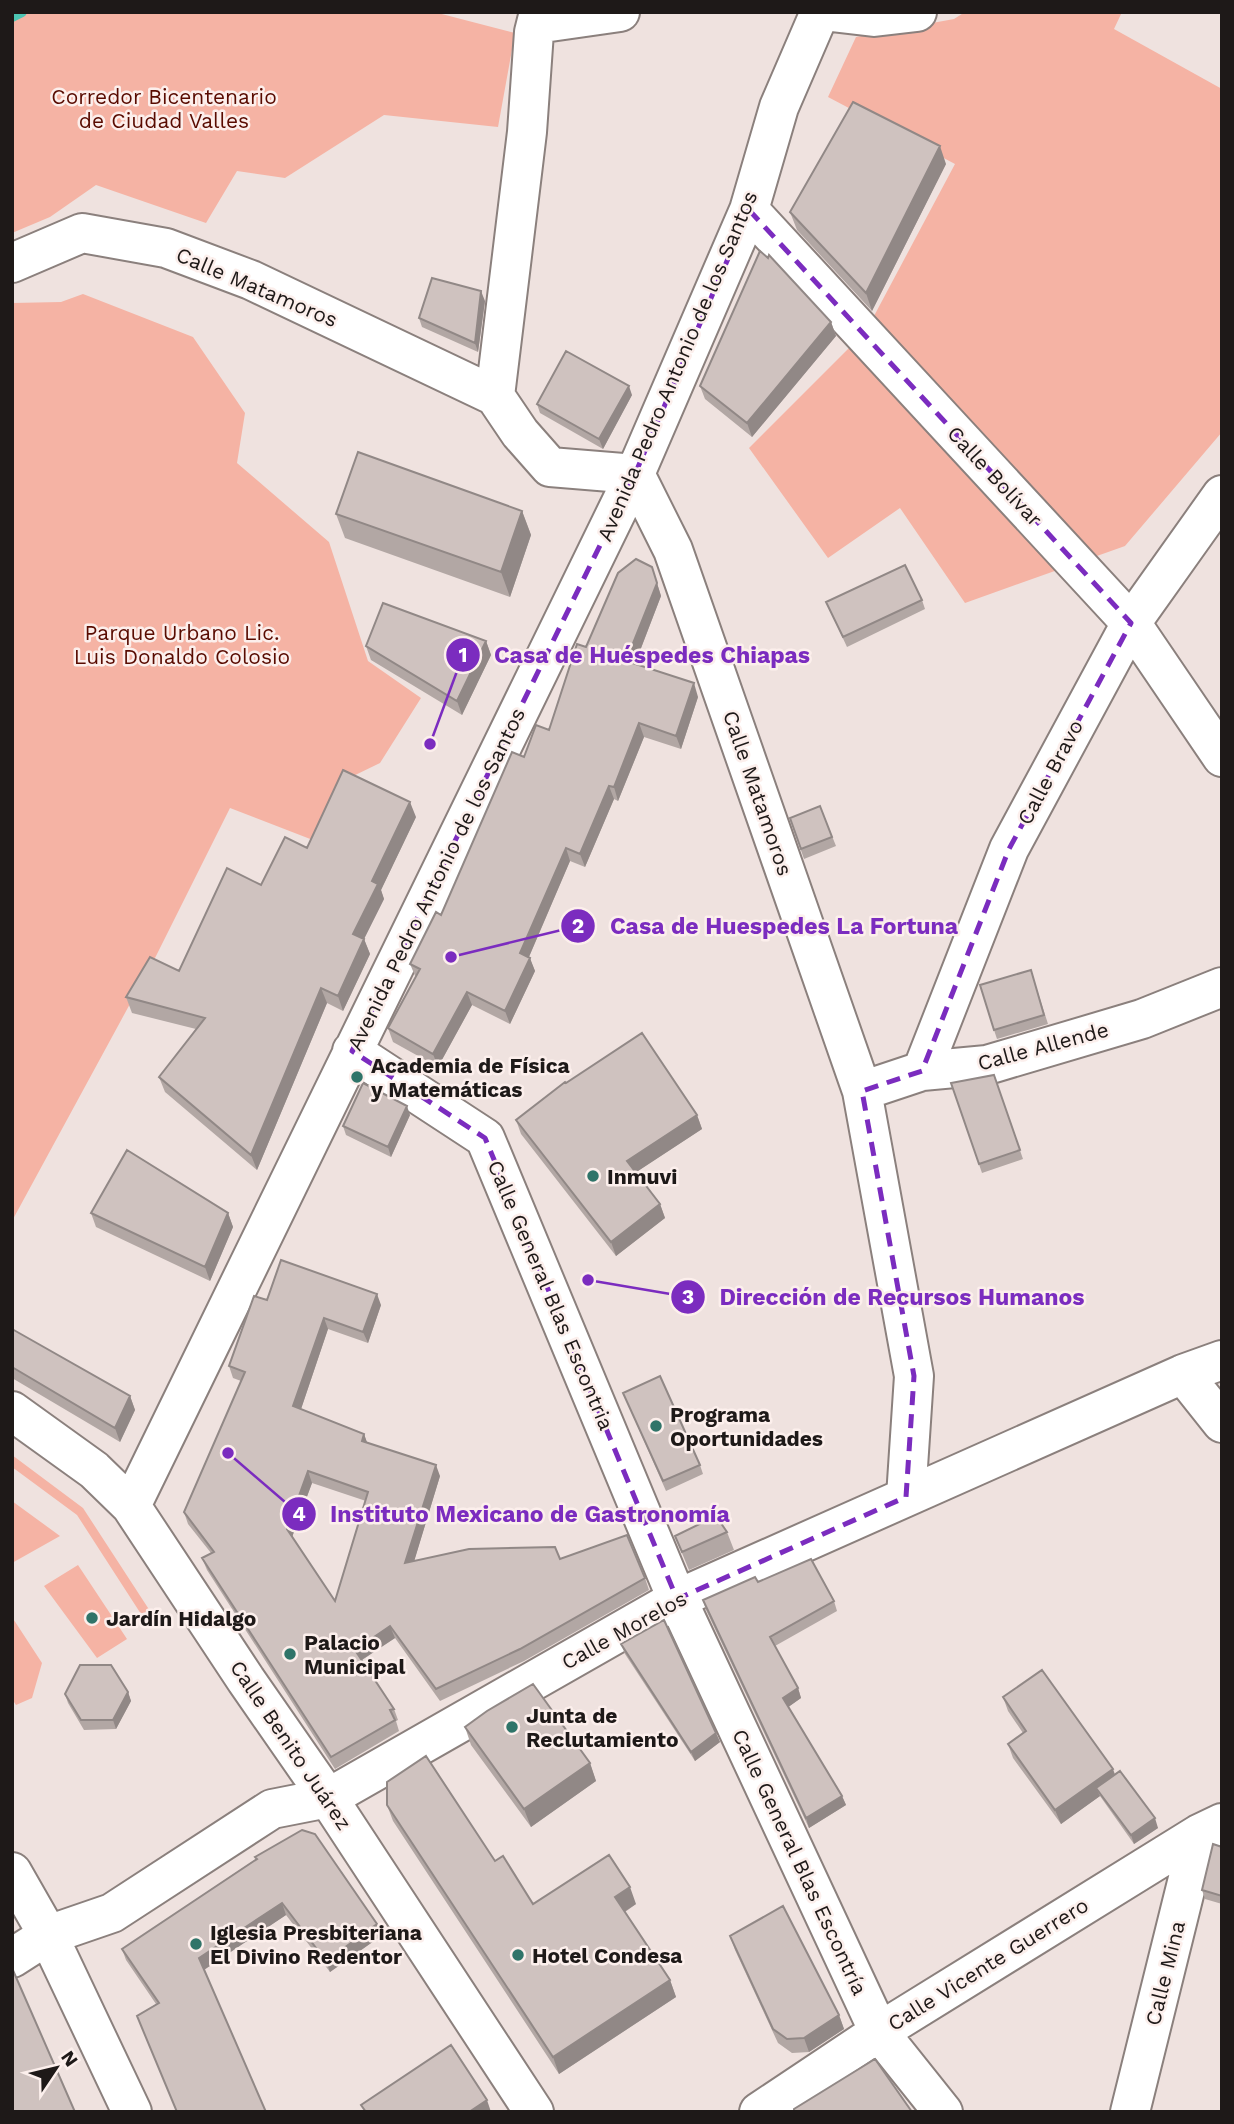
<svg xmlns="http://www.w3.org/2000/svg" width="1234" height="2124" font-family="'Work Sans',sans-serif">
	<rect width="100%" height="100%" fill="#efe2df"/>
	<path fill="#f5b3a4" d="M18 12H434L515 33 498 127 384 115 285 178 237 171 206 223 96 185 50 217 12 233V18L18 15Z
		M965 12H1122L1114 29 1222 89V432L1125 546 965 603 900 508 828 558 749 448 866 331 955 164 828 97 856 37 954 19Z
		M83 294 193 337 245 413 237 463 329 542 368 661 421 698 380 763 347 779 318 842 230 808 156 956 12 1221V303L61 302Z
		M12 1455 83 1508 150 1611 141 1614 77 1515 12 1467Z
		M12 1501 60 1536 12 1563Z
		M78 1565 127 1639 97 1658 44 1586Z
		M12 1617 42 1663 32 1698 16 1705 12 1699Z"/>
	<g fill="none" stroke-linecap="round" stroke-linejoin="round">
		<path stroke="#4dc5b3" stroke-width="10" d="M12 17 22 12"/>
		<g stroke="#8b807d" stroke-width="42">
			<path id="minor" d="M831 12 874 17 917 12
				M536 24 620 12
				M749 210 1131 623 1222 757
				M12 263 82 233 166 248 251 280 495 396 520 433 550 467 635 474 673 550 862 1091 914 1376 906 1497
				M495 396 527 132 534 32 539 12
				M352 1051 485 1138 677 1599 879 2032 943 2112
				M922 1071 1009 849 1131 623 1222 495
				M862 1091 922 1071 987 1065 1142 1019 1222 987
				M1183 1374 1222 1423
				M12 1411 94 1470 131 1506 246 1680 328 1798 534 2112
				M131 1506 635 474 749 210 779 107 820 12
				M12 1872 48 1935 132 2112
				M12 1958 48 1935 112 1913 272 1809 328 1798 677 1599 1183 1374 1222 1360
				M759 2112 879 2032 1199 1834 1222 1823
				M1130 2112 1199 1834"/>
		</g>
		<use href="#minor" stroke="#fff" stroke-width="38"/>
	</g>
	<path fill="#b2a7a4" fill-rule="evenodd" d="M946 164 872 311 797 230 790 212Z
		M485 301 478 352 422 327 419 318Z
		M831 322 836 336 752 437 705 399 700 386Z
		M632 395 603 449 540 413 537 404Z
		M522 511 531 535 510 597 345 538 336 514Z
		M652 567 661 596 635 664 698 697 681 749 644 737 618 801 614 799 585 867 570 861 529 957 535 971 510 1024 472 1005 438 1067 393 1042 388 1028 416 978 410 964 441 915 524 757 549 730 586 647Z
		M922 600 925 609 847 647 826 602Z
		M486 641 491 655 462 715 371 660 366 646Z
		M820 806 836 846 804 859 790 818Z
		M416 817 381 890 384 899 364 939 370 954 343 1011 327 1003 257 1170 165 1092 159 1077 196 1029 132 1013 126 997 179 971 261 885 307 848Z
		M1034 980 1048 1024 997 1039 994 1030Z
		M994 1075 1023 1159 982 1173 951 1083Z
		M566 1083 697 1115 702 1129 636 1172 660 1204 665 1218 616 1256 521 1134 516 1120Z
		M410 1115 391 1157 346 1135 343 1126Z
		M91 1213H228L233 1227 210 1281 96 1227Z
		M267 1300 381 1305 368 1343 328 1329 301 1409 364 1434 367 1443 440 1476 414 1561 560 1559 645 1578 649 1590 524 1661 440 1701 395 1638 362 1660 394 1709 398 1720 396 1721 399 1731 335 1769 207 1570 202 1558 211 1553 188 1524 184 1512 241 1381 233 1378 229 1366ZM312 1483 366 1501 335 1601 292 1537Z
		M12 1329 130 1396 135 1410 120 1442 12 1378Z
		M623 1393 700 1465 703 1474 666 1491Z
		M727 1532 734 1550 689 1570 675 1536Z
		M758 1582 834 1601 837 1611 775 1646 798 1688 801 1698 788 1707 842 1796 846 1805 809 1828 706 1610 703 1600Z
		M621 1644 716 1733 720 1742 695 1761 625 1654Z
		M128 1692 131 1701 116 1729 84 1730 68 1703 65 1694Z
		M1003 1697 1115 1775 1158 1828 1134 1844 1100 1796 1061 1824 1013 1758 1008 1744 1023 1733 1008 1711Z
		M465 1727 590 1763 596 1781 531 1827 471 1745Z
		M387 1805 495 1861 533 1904H636L625 1912 670 1980 676 1997 559 2074 393 1821Z
		M1222 1847V1904L1205 1899 1202 1890Z
		M256 1859 377 1924 381 1936 330 1972 286 1915 204 1969 266 2112H177L137 2016 156 2004 126 1960 122 1949Z
		M730 1936 839 2015 844 2029 809 2052 792 2053 778 2043 735 1950Z"/>
	<path fill="#918886" d="M940 146 946 164 872 311 866 293Z
		M481 291 485 301 478 352 475 343Z
		M831 322 836 336 752 437 747 423Z
		M629 386 632 395 603 449 599 439Z
		M522 511 531 535 510 597 501 572Z
		M652 567 661 596 631 674 626 661Z
		M486 641 491 655 462 715 457 701Z
		M694 683 698 697 681 749 676 736Z
		M639 723 644 737 618 801 614 787Z
		M609 786 614 799 585 867 580 854Z
		M410 802 416 817 381 890 384 899 359 949 353 934 372 881Z
		M566 848 570 861 525 966 520 953Z
		M364 939 370 954 343 1011 338 996Z
		M530 958 535 971 510 1024 505 1011Z
		M321 988 327 1003 257 1170 251 1155Z
		M467 992 472 1005 438 1067 433 1054Z
		M407 1106 410 1115 391 1157 388 1147Z
		M697 1115 702 1129 632 1175 627 1161Z
		M660 1204 665 1218 616 1256 611 1242Z
		M228 1213 233 1227 210 1281 205 1267Z
		M377 1294 381 1305 368 1343 363 1332Z
		M324 1318 328 1329 298 1418 293 1406Z
		M130 1396 135 1410 120 1442 115 1428Z
		M364 1434 368 1445 362 1441Z
		M436 1465 440 1476 410 1575 405 1563Z
		M308 1471 312 1483 291 1540 287 1529Z
		M390 1626 395 1638 360 1661 355 1650Z
		M798 1688 801 1698 787 1708 783 1698Z
		M128 1692 131 1701 116 1729 113 1720Z
		M716 1733 720 1742 695 1761 691 1752Z
		M590 1763 596 1781 531 1827 524 1809Z
		M1113 1769 1118 1783 1096 1788 1100 1796 1061 1824 1055 1810Z
		M842 1796 846 1805 809 1828 806 1818Z
		M1155 1818 1158 1828 1134 1844 1131 1835Z
		M630 1887 636 1904 621 1914 615 1897Z
		M282 1903 286 1915 204 1970 199 1958Z
		M377 1924 381 1936 330 1972 326 1961Z
		M670 1980 676 1997 559 2074 553 2057Z
		M839 2015 844 2029 809 2052 804 2038Z
		M487 2100 491 2112H469Z"/>
	<path fill="#cfc2bf" stroke="#918886" stroke-width="2" fill-rule="evenodd" d="M853 102 940 146 866 293 790 212Z
		M760 251 768 258 769 255 831 322 747 423 700 386Z
		M432 278 481 291 475 343 419 318Z
		M566 351 629 386 599 439 537 404Z
		M358 452 522 511 501 572 336 514Z
		M636 559 652 567 657 583 626 661 694 683 676 736 639 723 614 787 609 786 580 854 566 848 520 953 530 958 505 1011 467 992 433 1054 388 1028 420 969 410 964 436 912 441 915 512 752 524 757 536 725 549 730 577 644 586 647 618 573Z
		M905 565 922 600 843 637 826 602Z
		M383 603 486 641 457 701 366 646Z
		M343 770 410 802 372 881 378 884 353 934 364 939 338 996 321 988 251 1155 159 1077 205 1018 126 997 150 957 179 971 227 868 261 885 285 837 307 848Z
		M820 806 832 837 801 849 790 818Z
		M1031 970 1044 1015 994 1030 980 985Z
		M642 1033 697 1115 627 1161 660 1204 611 1242 516 1120 565 1082 566 1083Z
		M994 1075 1020 1150 979 1164 951 1083Z
		M363 1083 407 1106 388 1147 343 1126Z
		M127 1150 228 1213 205 1267 91 1213Z
		M281 1260 377 1294 363 1332 324 1318 293 1406 364 1434 362 1441 436 1465 405 1563 469 1549 555 1547 560 1559 627 1535 645 1578 520 1649 436 1689 390 1626 355 1650 394 1709 390 1710 395 1720 331 1757 202 1558 214 1552 184 1512 245 1372 229 1366 254 1296 267 1300ZM308 1471 368 1492 335 1601 287 1529Z
		M12 1329 130 1396 115 1428 12 1367Z
		M660 1376 700 1465 663 1481 623 1393Z
		M716 1516 727 1532 682 1552 675 1536Z
		M811 1559 834 1601 770 1637 798 1688 783 1698 842 1796 806 1818 703 1600 755 1577 758 1582Z
		M664 1620 716 1733 691 1752 621 1644Z
		M80 1665H111L128 1692 113 1720H81L65 1694Z
		M1042 1670 1113 1769 1055 1810 1008 1744 1026 1731 1003 1697Z
		M533 1684 590 1763 524 1809 465 1727 487 1711Z
		M426 1756 495 1861 503 1856 533 1904 609 1855 630 1887 615 1897 670 1980 553 2057 387 1805V1782Z
		M1120 1771 1155 1818 1131 1835 1096 1788Z
		M302 1830 315 1834 377 1924 326 1961 282 1903 199 1958 266 2112H177L137 2016 159 2003 122 1949 257 1859 255 1857Z
		M1213 1844 1222 1847V1896L1202 1890Z
		M783 1906 839 2015 804 2038 787 2039 773 2029 730 1936Z
		M12 1968 75 2112H12Z
		M451 2045 487 2100 469 2112H366L361 2105Z
		M875 2059 912 2112H794V2109Z"/>
	<path fill="none" stroke="#7b2cbf" stroke-width="5" stroke-dasharray="14 9" stroke-linejoin="round" d="M749 210 1131 623 1009 849 922 1071 862 1091 914 1376 906 1497 677 1599 485 1138 352 1051 635 474Z"/>
	<g fill="#2f7469" stroke="#fcefec" stroke-width="2.5">
		<circle cx="357" cy="1077" r="7"/>
		<circle cx="593" cy="1176" r="7"/>
		<circle cx="656" cy="1426" r="7"/>
		<circle cx="92" cy="1618" r="7"/>
		<circle cx="290" cy="1654" r="7"/>
		<circle cx="512" cy="1727" r="7"/>
		<circle cx="196" cy="1944" r="7"/>
		<circle cx="518" cy="1955" r="7"/>
	</g>
	<g text-anchor="middle" dominant-baseline="central" stroke-width="5" stroke-linejoin="round" paint-order="stroke">
		<g font-size="21" fill="#590b00" stroke="#fcefec">
			<text x="164" y="96">Corredor Bicentenario<tspan x="164" dy="24">de Ciudad Valles</tspan></text>
			<text x="182" y="632">Parque Urbano Lic.<tspan x="182" dy="24">Luis Donaldo Colosio</tspan></text>
		</g>
		<g font-size="21" fill="#1e1918" stroke="#fcefec">
			<text transform="translate(257 287) rotate(23)">Calle Matamoros</text>
			<text transform="translate(677 366) rotate(-67)">Avenida Pedro Antonio de los Santos</text>
			<text transform="translate(995 476) rotate(47)">Calle Bolívar</text>
			<text transform="translate(1050 772) rotate(-62)">Calle Bravo</text>
			<text transform="translate(758 793) rotate(71)">Calle Matamoros</text>
			<text transform="translate(436 879) rotate(-64)">Avenida Pedro Antonio de los Santos</text>
			<text transform="translate(1043 1046) rotate(-15)">Calle Allende</text>
			<text transform="translate(551 1295) rotate(67)">Calle General Blas Escontria</text>
			<text transform="translate(624 1630) rotate(-29)">Calle Morelos</text>
			<text transform="translate(291 1745) rotate(56)">Calle Benito Juárez</text>
			<text transform="translate(800 1862) rotate(65)">Calle General Blas Escontría</text>
			<text transform="translate(988 1964) rotate(-32)">Calle Vicente Guerrero</text>
			<text transform="translate(1165 1973) rotate(-76)">Calle Mina</text>
		</g>
		<g font-size="21" font-weight="bold" fill="#1e1918" stroke="#fcefec" text-anchor="start">
			<text x="371" y="1065">Academia de Física<tspan x="371" dy="24">y Matemáticas</tspan></text>
			<text x="607" y="1176">Inmuvi</text>
			<text x="670" y="1414">Programa<tspan x="670" dy="24">Oportunidades</tspan></text>
			<text x="106" y="1618">Jardín Hidalgo</text>
			<text x="304" y="1642">Palacio<tspan x="304" dy="24">Municipal</tspan></text>
			<text x="526" y="1715">Junta de<tspan x="526" dy="24">Reclutamiento</tspan></text>
			<text x="210" y="1932">Iglesia Presbiteriana<tspan x="210" dy="24">El Divino Redentor</tspan></text>
			<text x="532" y="1955">Hotel Condesa</text>
		</g>
	</g>
	<path fill="none" stroke="#7b2cbf" stroke-width="2.5" d="M430 744L463 655M451 957L578 926M588 1280L688 1297M228 1453L299 1514"/>
	<g fill="#7b2cbf" stroke="#fcefec" stroke-width="2.5">
		<circle cx="430" cy="744" r="7"/>
		<circle cx="451" cy="957" r="7"/>
		<circle cx="588" cy="1280" r="7"/>
		<circle cx="228" cy="1453" r="7"/>
		<circle cx="463" cy="655" r="18"/>
		<circle cx="578" cy="926" r="18"/>
		<circle cx="688" cy="1297" r="18"/>
		<circle cx="299" cy="1514" r="18"/>
	</g>
	<g font-size="21" text-anchor="middle" font-weight="bold" fill="#fff">
		<text x="463" y="662">1</text>
		<text x="578" y="933">2</text>
		<text x="688" y="1304">3</text>
		<text x="299" y="1521">4</text>
	</g>
	<g font-size="23" text-anchor="middle" font-weight="bold" fill="#7b2cbf" stroke="#fcefec" stroke-width="5" stroke-linejoin="round" paint-order="stroke">
		<text x="652" y="663">Casa de Huéspedes Chiapas</text>
		<text x="784" y="934">Casa de Huespedes La Fortuna</text>
		<text x="902" y="1305">Dirección de Recursos Humanos</text>
		<text x="530" y="1522">Instituto Mexicano de Gastronomía</text>
	</g>
	<rect width="1234" height="2124" fill="none" stroke="#1e1918" stroke-width="28"/>
	<g transform="translate(56 2068) rotate(55)" stroke="#fcefec" stroke-width="5" paint-order="stroke">
	<path d="M0-5L12 26L0 18L-12 26Z" fill="#1e1918"/>
	<text y="-10" font-size="19" font-weight="bold" text-anchor="middle" fill="#1e1918">N</text>
	</g>
</svg>
